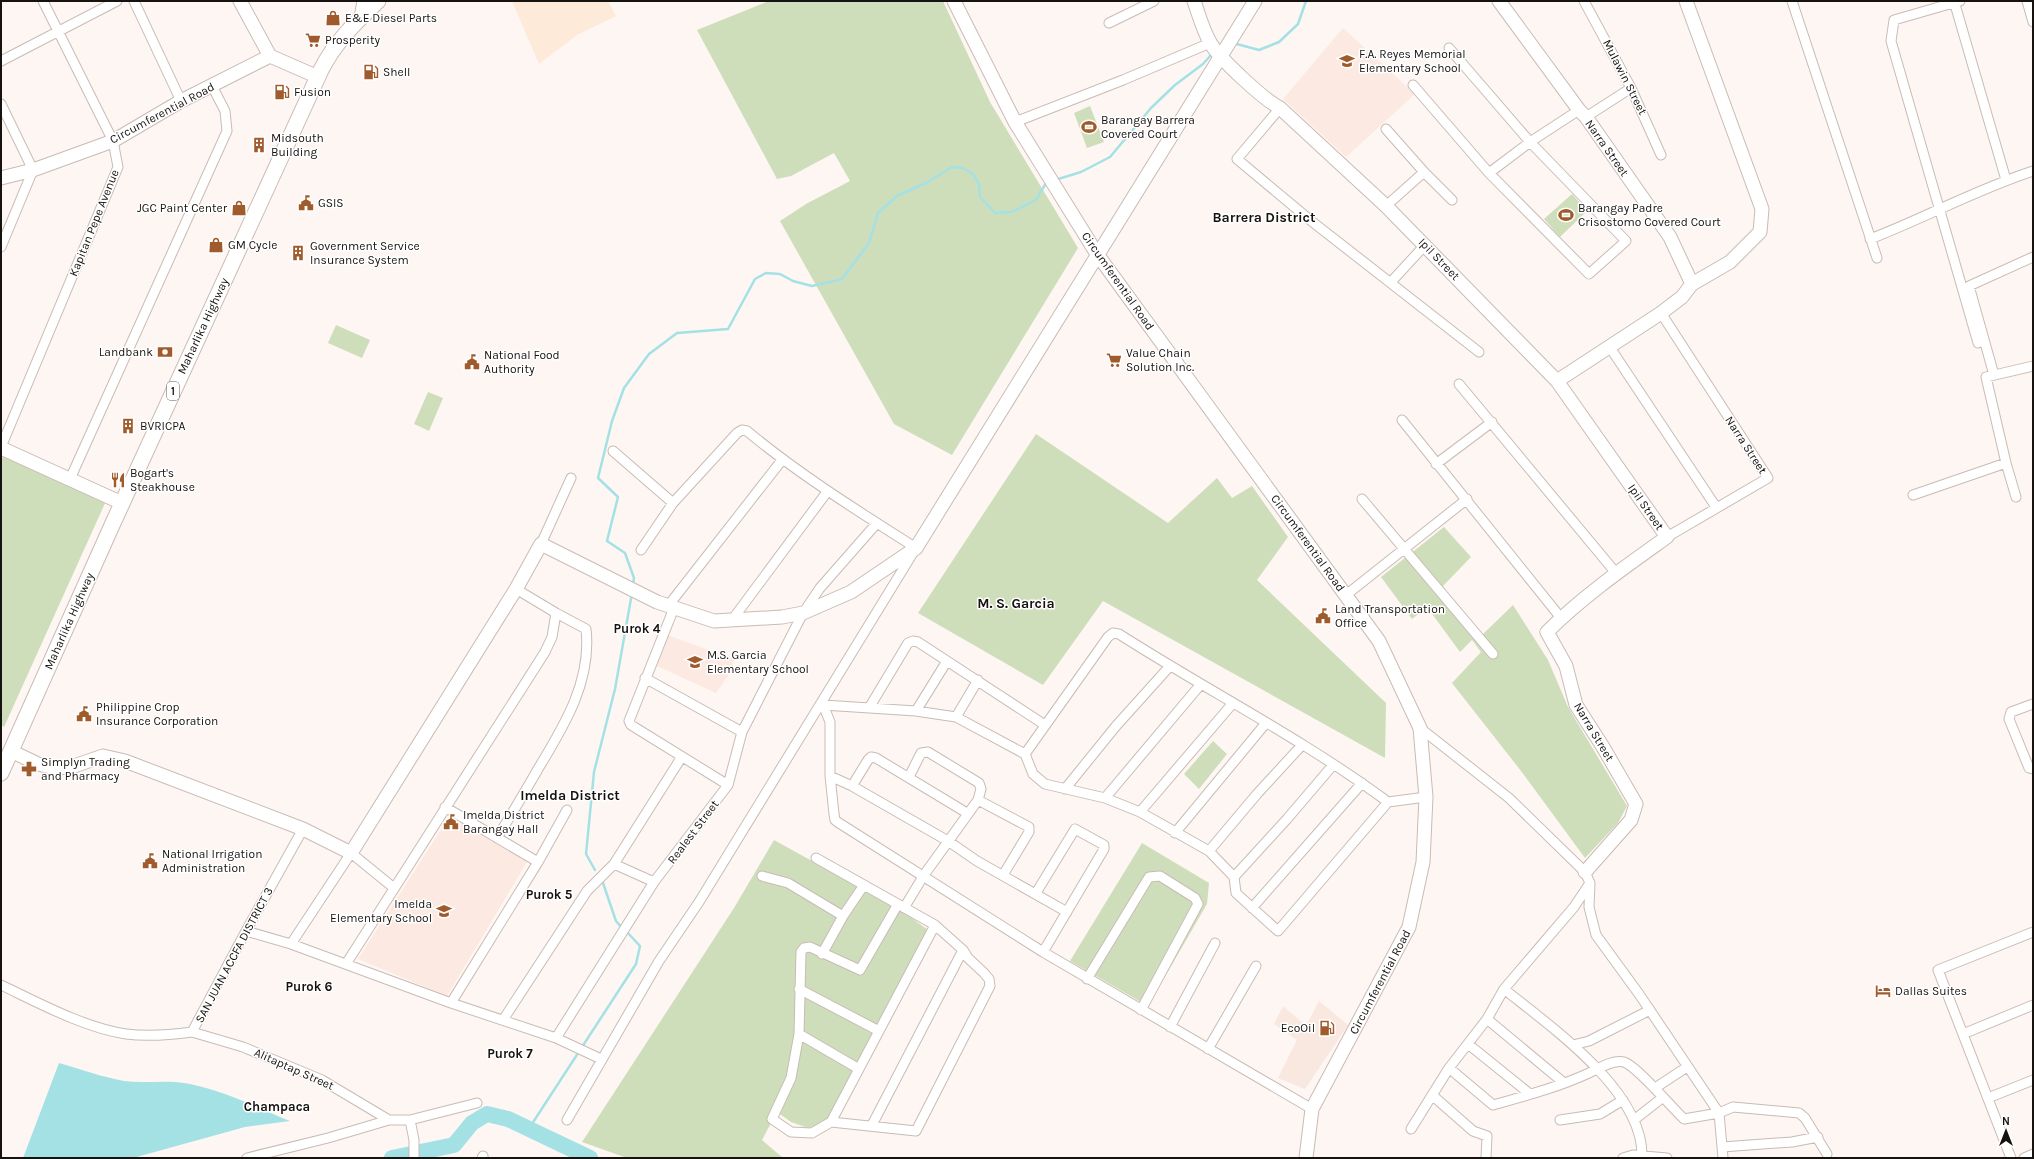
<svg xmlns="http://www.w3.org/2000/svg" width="2034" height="1159" font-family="Karla,sans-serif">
	<rect width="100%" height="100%" fill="#fef6f2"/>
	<path fill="#f8e8e0" d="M1319 1001 1348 1025 1305 1089 1278 1078 1297 1040 1274 1024 1283 1006 1306 1026Z"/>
	<path fill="#fdead9" d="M512 1H608L616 16 577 35 539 64Z"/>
	<path fill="#fce9e1" d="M1343 28 1415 94 1346 157 1283 99Z
		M667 635 734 659 729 674 716 693 657 666Z
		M459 821 527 862 447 996 358 959 444 825 454 830Z"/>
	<path fill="#cfdeba" d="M769 1H943L990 102 1078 248 952 455 894 424 780 221 806 204 850 181 834 153 791 176 777 179 697 30Z
		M1090 106 1104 142 1087 148 1074 113Z
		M1572 194 1587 211 1560 237 1544 219Z
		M336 325 370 340 362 358 328 343Z
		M428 392 443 398 429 431 414 424Z
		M1036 434 1168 523 1217 478 1232 498 1252 486 1288 537 1257 580 1386 703 1385 758 1103 601 1043 685 918 613Z
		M4 454 106 501 4 727 1 725V461Z
		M1444 527 1471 557 1441 588 1482 635 1513 605 1548 660 1568 707 1627 806 1618 823 1585 858 1521 771 1452 683 1481 652 1472 640 1460 652 1427 607 1412 619 1381 577Z
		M1213 741 1227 754 1199 789 1184 774Z
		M774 840 901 910 928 930 829 1121 808 1128 791 1122 777 1112 762 1140 783 1158H627L582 1142 734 908Z
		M1142 843 1209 883 1207 904 1148 1006 1070 961Z"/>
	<path fill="#a4e1e5" d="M59 1063C80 1069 102 1077 124 1081 146 1084 168 1079 190 1084 225 1091 258 1108 290 1121L245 1127 133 1158H23Z"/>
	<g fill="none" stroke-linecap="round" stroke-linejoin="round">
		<path stroke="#a4e1e5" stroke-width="2.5" d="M1233 43 1259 50 1279 42 1298 24 1306 1
			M1055 180 1081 172 1110 157 1151 108 1175 85 1203 64 1211 55
			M633 585 634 578 625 553 607 541 618 497 598 478 612 421 624 388 649 354 677 333 728 329 755 279 766 273 780 274 793 281 812 286 842 279 869 243 878 213 897 196 928 182 952 167 963 168 973 174 979 184 980 197 995 213 1012 212 1036 200 1046 183
			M595 870 586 854 594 772 615 689 632 593
			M602 880 616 921 622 928
			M528 1130 636 964 640 946 626 931"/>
		<path stroke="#a4e1e5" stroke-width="16" d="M392 1158 454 1145 472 1123 487 1114 508 1119 590 1158"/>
		<g stroke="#c9bbb5" stroke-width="11">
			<path id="street" d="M134 1 181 101
				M1584 1 1631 88 1661 155
				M1792 1 1877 258
				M1954 1 2006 180
				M1960 1 1894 20 1891 41 1978 343
				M2027 1 2033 22
				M1109 23 1154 1
				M1 61 117 1
				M1413 85 1489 173 1589 274 1626 241 1530 142 1449 48
				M1 104 33 170 1 247
				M1280 108 1237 159 1310 220 1479 352
				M1586 117 1631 88
				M1015 122 1123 80 1210 43
				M1386 129 1424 172 1452 200
				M1489 173 1530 142 1579 110
				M1386 206 1424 172
				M1870 239C1925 218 1977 189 2033 171
				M1391 282 1425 245
				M1661 313 1768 478 1667 537
				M1609 346 1716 507
				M1994 375 1969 286 2033 257
				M1459 384 1616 573
				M1402 420 1561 618
				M1 447 118 167 113 141 43 1
				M613 451 673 503
				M1436 464 1492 422
				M70 479 227 131 225 111 212 86
				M1913 495 2006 463
				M2016 497 2006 463 1986 377 2033 366
				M1362 499 1493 654
				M541 544 571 478
				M1346 595 1467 499
				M668 606 782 460
				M674 608 629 721 631 725 728 785
				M732 620 827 492
				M645 678 742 732
				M822 702 830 722V776L834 814 835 820 839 823 1043 952 1312 1109
				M2033 704 2011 712 2009 719 2029 768 2033 769
				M823 705 916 711 956 717 1025 754 1033 774 1045 784 1105 798 1140 812 1209 851 1234 877 1236 893 1278 931 1388 802 1426 797
				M869 708 908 643 913 641 918 642 1045 725
				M916 711 947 661
				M956 717 978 680
				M1420 728 1509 798 1585 872 1590 883 1589 907 1596 935 1639 994 1719 1113 1723 1158
				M1025 754 1108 637 1113 633 1119 634C1208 691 1303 739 1388 802
				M830 776 852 786 948 841 977 861 1067 912
				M852 786 868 760 871 757 876 758 967 813
				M1065 789 1116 726 1170 666
				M1105 798 1201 684
				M978 800 1029 827V832L1003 875
				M445 807 538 862
				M1140 812 1233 703
				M1175 833 1266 723
				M497 838C511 815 525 792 538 769 564 726 592 681 586 629L556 613
				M1209 851 1257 794 1302 745
				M816 858 935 925 963 950 968 958 984 973 989 979 990 986 916 1131 831 1122 812 1133 791 1132 772 1119 791 1078 799 1034 801 952 804 948 810 947 860 970 898 904
				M614 864 654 882
				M762 876 788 883 843 916
				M1234 877 1287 819 1333 765
				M1036 893 1075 829 1104 845V849L1043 952
				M904 908 924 875 978 800 981 789 979 783 928 752 921 753 909 777
				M1252 908 1362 783
				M246 931 291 944 451 1003 556 1038 601 1059
				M291 944 351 853 394 888
				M822 954 843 916 864 885
				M346 964 545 652 552 637 556 613 516 589
				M1087 979 1149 877 1160 876 1195 898 1198 904 1141 1010
				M1 985C39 1003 85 1028 126 1034 148 1037 170 1035 192 1032L246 931 303 829
				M799 989 879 1031
				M1504 989C1551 1027 1642 1090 1642 1155
				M451 1003 538 862 567 810
				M1487 1019 1564 1083
				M503 1020 587 891 614 864 681 758
				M1170 1027 1215 943
				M192 1032 243 1047 322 1080 389 1120H410L477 1103
				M799 1034 859 1069
				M1963 1034 2033 1005
				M556 1038 654 882 728 785 742 732 803 613 820 588 877 523
				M1468 1044 1530 1094
				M1573 1045 1589 1041 1650 1010
				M1208 1049 1256 966
				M1449 1068 1493 1105C1525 1096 1559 1087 1589 1073 1599 1068 1614 1059 1624 1062 1638 1067 1671 1107 1684 1119L1719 1113 1733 1107 1799 1113 1805 1118 1827 1154
				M1655 1088 1687 1067
				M1432 1095 1473 1131 1487 1136 1486 1158
				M1988 1098 2033 1080
				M410 1120 414 1140V1158
				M567 1120 659 961 699 902 916 548C858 511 800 475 747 431L742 430 737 433 673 503 641 550
				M1560 1120 1600 1114 1623 1100
				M1634 1120 1662 1098
				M831 1122 935 925
				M872 1125 963 950
				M1411 1129 1449 1068 1487 1019 1504 989 1574 907 1590 883
				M1722 1147 1792 1142 1818 1137
				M247 1158 328 1138 389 1120
				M482 1158 483 1156
				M1623 1158 1633 1155 1667 1158
				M2011 1158 1938 970 2033 932
				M2024 1158 2033 1154"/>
		</g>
		<g stroke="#c9bbb5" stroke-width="15">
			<path id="secondary" d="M240 1 270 56
				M954 1 1015 122 1097 254 1379 641 1420 728 1426 797 1423 862 1409 927 1312 1109 1306 1158
				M1194 1C1199 15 1203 31 1211 44 1221 60 1263 99 1280 108L1386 206 1557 381 1667 537C1625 567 1583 596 1547 632L1566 666 1576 705 1603 747 1636 804 1631 820 1585 872
				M1499 1 1579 110 1586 117 1670 237 1692 284 1682 297 1661 313 1557 381
				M1686 1 1762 209 1760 232 1730 262 1692 284
				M361 18 364 1
				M1 178 33 170 113 141 181 101 270 56 318 77
				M1 448 122 503
				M11 751 38 764 55 768 71 767 103 756 125 761 303 829 351 853 516 589 541 544 657 602 714 621 782 617 803 613 851 592 916 548 1255 1"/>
		</g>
		<g stroke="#c9bbb5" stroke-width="17">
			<path id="primary" d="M1 773 113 523 321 70C335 42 356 22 378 1"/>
		</g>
		<use href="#street" stroke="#fff" stroke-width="9"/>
		<use href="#secondary" stroke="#fff" stroke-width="13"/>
		<use href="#primary" stroke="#fff" stroke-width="15"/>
	</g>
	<defs>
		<g id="shop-bare" transform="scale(1.2)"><path d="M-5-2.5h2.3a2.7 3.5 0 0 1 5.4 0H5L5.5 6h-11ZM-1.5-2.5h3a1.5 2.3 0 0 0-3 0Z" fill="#a05b2d" stroke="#fff" stroke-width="2.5" paint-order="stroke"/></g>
		<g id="supermarket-bare" transform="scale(1.2)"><path d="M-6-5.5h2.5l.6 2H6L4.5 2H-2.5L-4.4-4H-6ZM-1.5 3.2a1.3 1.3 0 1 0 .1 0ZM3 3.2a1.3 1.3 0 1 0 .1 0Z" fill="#a05b2d" stroke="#fff" stroke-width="2.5" paint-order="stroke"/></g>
		<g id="school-bare" transform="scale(1.2)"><path d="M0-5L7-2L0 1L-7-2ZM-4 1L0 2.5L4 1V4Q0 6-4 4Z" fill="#a05b2d" stroke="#fff" stroke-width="2.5" paint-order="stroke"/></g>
		<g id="fuel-bare" transform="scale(1.2)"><path d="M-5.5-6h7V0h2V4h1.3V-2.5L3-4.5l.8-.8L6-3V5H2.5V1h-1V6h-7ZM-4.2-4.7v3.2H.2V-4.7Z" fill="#a05b2d" stroke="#fff" stroke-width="2.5" paint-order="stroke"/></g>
		<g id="stadium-bare" transform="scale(1.2)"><path d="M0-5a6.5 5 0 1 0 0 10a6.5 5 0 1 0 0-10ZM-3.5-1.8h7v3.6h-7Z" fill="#a05b2d" stroke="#fff" stroke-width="2.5" paint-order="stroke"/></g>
		<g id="building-bare" transform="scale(1.2)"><path d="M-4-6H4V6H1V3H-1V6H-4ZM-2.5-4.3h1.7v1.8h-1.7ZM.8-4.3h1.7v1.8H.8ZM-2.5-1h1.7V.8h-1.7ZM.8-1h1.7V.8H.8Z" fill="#a05b2d" stroke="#fff" stroke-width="2.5" paint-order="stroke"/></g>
		<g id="civic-bare" transform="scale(1.2)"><path d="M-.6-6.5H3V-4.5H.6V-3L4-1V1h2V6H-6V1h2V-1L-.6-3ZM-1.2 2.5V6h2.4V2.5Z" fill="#a05b2d" stroke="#fff" stroke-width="2.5" paint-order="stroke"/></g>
		<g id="bank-bare" transform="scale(1.2)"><path d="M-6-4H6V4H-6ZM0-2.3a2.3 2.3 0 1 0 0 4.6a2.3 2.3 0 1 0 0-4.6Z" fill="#a05b2d" stroke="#fff" stroke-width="2.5" paint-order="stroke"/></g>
		<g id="restaurant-bare" transform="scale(1.2)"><path d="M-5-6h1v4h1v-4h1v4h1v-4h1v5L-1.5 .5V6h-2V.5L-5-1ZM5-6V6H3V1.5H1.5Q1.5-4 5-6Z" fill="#a05b2d" stroke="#fff" stroke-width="2.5" paint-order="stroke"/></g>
		<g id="pharmacy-bare" transform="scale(1.2)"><path d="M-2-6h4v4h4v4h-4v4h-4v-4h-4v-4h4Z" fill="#a05b2d" stroke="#fff" stroke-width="2.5" paint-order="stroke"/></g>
		<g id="hotel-bare" transform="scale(1.2)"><path d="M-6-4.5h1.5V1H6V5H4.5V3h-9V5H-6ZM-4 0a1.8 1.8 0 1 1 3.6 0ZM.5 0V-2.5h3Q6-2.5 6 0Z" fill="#a05b2d" stroke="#fff" stroke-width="2.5" paint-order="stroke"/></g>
	</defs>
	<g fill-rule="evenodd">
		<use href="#shop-bare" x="333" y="18"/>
		<use href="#supermarket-bare" x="313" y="40"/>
		<use href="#school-bare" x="1347" y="61"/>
		<use href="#fuel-bare" x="371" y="72"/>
		<use href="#fuel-bare" x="282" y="92"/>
		<use href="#stadium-bare" x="1089" y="127"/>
		<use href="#building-bare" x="259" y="145"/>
		<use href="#civic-bare" x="306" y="203"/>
		<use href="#shop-bare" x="239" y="208"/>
		<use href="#stadium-bare" x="1566" y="215"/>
		<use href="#shop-bare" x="216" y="245"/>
		<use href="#building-bare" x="298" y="253"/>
		<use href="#bank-bare" x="165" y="352"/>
		<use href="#supermarket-bare" x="1114" y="360"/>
		<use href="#civic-bare" x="472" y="362"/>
		<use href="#building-bare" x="128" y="426"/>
		<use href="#restaurant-bare" x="118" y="480"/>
		<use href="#civic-bare" x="1323" y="616"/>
		<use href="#school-bare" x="695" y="662"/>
		<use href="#civic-bare" x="84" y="714"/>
		<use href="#pharmacy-bare" x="29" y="769"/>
		<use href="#civic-bare" x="451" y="822"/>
		<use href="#civic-bare" x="150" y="861"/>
		<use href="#school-bare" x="444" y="911"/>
		<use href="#hotel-bare" x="1883" y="991"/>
		<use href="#fuel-bare" x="1327" y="1028"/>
	</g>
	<g text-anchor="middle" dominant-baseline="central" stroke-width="3" stroke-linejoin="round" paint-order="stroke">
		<rect fill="#fff" stroke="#5c5958" stroke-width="1" x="167" y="382" width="12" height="18" rx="3"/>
		<g font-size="11" font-weight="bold" fill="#161210">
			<text x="173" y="391">1</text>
		</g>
		<g font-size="12" fill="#161210" stroke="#fff" text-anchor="start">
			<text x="345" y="18">E&amp;E Diesel Parts</text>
			<text x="325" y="40">Prosperity</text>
			<text x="1359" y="54">F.A. Reyes Memorial<tspan x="1359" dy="14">Elementary School</tspan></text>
			<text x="383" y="72">Shell</text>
			<text x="294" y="92">Fusion</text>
			<text x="1101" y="120">Barangay Barrera<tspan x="1101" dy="14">Covered Court</tspan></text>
			<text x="271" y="138">Midsouth<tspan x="271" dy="14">Building</tspan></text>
			<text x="318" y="203">GSIS</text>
			<text x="227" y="208" text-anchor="end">JGC Paint Center</text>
			<text x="1578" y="208">Barangay Padre<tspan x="1578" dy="14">Crisostomo Covered Court</tspan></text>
			<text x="228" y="245">GM Cycle</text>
			<text x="310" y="246">Government Service<tspan x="310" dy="14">Insurance System</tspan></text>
			<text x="153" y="352" text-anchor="end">Landbank</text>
			<text x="1126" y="353">Value Chain<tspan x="1126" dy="14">Solution Inc.</tspan></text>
			<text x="484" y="355">National Food<tspan x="484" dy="14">Authority</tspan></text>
			<text x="140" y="426">BVRICPA</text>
			<text x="130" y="473">Bogart's<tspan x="130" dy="14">Steakhouse</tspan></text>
			<text x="1335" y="609">Land Transportation<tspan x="1335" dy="14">Office</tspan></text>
			<text x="707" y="655">M.S. Garcia<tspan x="707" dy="14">Elementary School</tspan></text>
			<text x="96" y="707">Philippine Crop<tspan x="96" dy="14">Insurance Corporation</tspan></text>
			<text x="41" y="762">Simplyn Trading<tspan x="41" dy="14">and Pharmacy</tspan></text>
			<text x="463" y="815">Imelda District<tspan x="463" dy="14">Barangay Hall</tspan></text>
			<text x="162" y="854">National Irrigation<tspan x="162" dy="14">Administration</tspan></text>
			<text x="432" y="904" text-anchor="end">Imelda<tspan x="432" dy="14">Elementary School</tspan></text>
			<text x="1895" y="991">Dallas Suites</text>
			<text x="1315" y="1028" text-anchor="end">EcoOil</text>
		</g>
		<g font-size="12" fill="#161210" stroke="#fff">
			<text transform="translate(1625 77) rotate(63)">Mulawin Street</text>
			<text transform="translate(162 113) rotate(-28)">Circumferential Road</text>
			<text transform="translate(1607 148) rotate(55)">Narra Street</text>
			<text transform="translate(94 223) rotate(-68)">Kapitan Pepe Avenue</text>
			<text transform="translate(1439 259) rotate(46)">Ipil Street</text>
			<text transform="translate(1118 281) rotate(55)">Circumferential Road</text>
			<text transform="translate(203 326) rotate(-65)">Maharlika Highway</text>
			<text transform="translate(1746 445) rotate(57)">Narra Street</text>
			<text transform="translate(1646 507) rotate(55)">Ipil Street</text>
			<text transform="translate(1308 543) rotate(54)">Circumferential Road</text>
			<text transform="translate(69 621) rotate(-66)">Maharlika Highway</text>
			<text transform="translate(1594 732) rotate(59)">Narra Street</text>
			<text transform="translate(693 832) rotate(-53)">Realest Street</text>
			<text transform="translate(234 955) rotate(-62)">SAN JUAN ACCFA DISTRICT 3</text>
			<text transform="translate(1380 982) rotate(-62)">Circumferential Road</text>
			<text transform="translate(294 1069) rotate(24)">Alitaptap Street</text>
		</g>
		<g font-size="13" font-weight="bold" fill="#161210" stroke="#fff">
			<text x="637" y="628">Purok 4</text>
			<text x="549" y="894">Purok 5</text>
			<text x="309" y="986">Purok 6</text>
			<text x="510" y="1053">Purok 7</text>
			<text x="277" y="1106">Champaca</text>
		</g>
		<g font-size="14" font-weight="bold" fill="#161210" stroke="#fff">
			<text x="1264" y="217">Barrera District</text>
			<text x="1016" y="603">M. S. Garcia</text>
			<text x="570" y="795">Imelda District</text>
		</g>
	</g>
	<rect width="2034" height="1159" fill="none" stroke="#161210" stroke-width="4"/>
	<g transform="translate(2006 1131)" stroke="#ffffff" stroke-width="3" paint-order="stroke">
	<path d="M0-3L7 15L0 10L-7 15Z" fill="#161210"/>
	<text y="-6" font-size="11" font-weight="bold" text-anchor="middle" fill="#161210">N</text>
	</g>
</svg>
